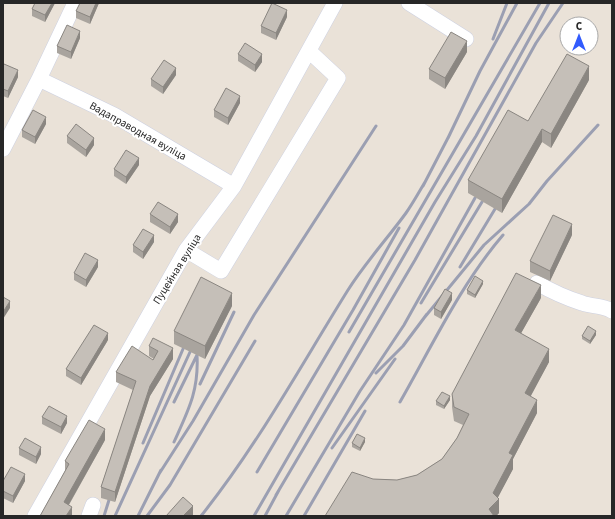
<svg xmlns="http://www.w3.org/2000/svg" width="615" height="519" font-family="'Source Sans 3',sans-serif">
	<rect width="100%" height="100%" fill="#eae2d8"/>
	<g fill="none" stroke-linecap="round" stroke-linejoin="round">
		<g stroke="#cdd1e1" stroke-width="16">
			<path id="minor" d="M75 3 39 79 114 115 234 186
				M409 3 466 39
				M3 149 39 79
				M186 250 221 271 338 78 309 51
				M537 283C551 291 566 298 582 303 593 307 602 305 612 311
				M35 516 186 250 234 186 335 3
				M89 516 93 505"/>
		</g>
		<use href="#minor" stroke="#fff" stroke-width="15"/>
		<path stroke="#9b9fb2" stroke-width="3" d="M493 39 507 3
			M448 138 480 71 517 3
			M423 186 450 134
			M460 267 495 209
			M421 303 482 202
			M424 318 484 245 529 204 547 181 598 125
			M349 332 540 3
			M376 373 403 346 427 314
			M200 384 234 312
			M174 402 197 355
			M400 402C432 346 461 284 503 235
			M174 442C188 411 199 391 197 355
			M143 443 183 349
			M332 448 395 359
			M257 472 353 310 399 228
			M159 474 193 421 254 315 376 126
			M276 495 415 260 536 43 563 3
			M104 516 109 500
			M115 516 190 352
			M138 516 161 470
			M147 516 170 485 255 341
			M201 516C257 446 300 367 348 290 365 263 387 239 406 213 413 203 419 192 425 182
			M254 516 435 202 476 136 549 3
			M265 516 279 490
			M286 516 360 391 404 325 475 198
			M304 516 365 411"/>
	</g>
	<path fill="#a9a49e" d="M55 3 45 22 32 16V9Z
		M99 3 90 24 76 18V11Z
		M287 17 276 40 261 33V26Z
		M80 38 71 59 57 53V46Z
		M467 52 445 89 429 79V69Z
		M238 54 262 62 255 72 238 61Z
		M3 67 18 77 8 98 3 96Z
		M176 75 163 94 151 86V79Z
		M589 80 551 148 542 142 502 213 468 193V180L528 121Z
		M240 103 228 125 214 117V110Z
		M46 124 35 144 22 137V130Z
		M67 136 94 145 86 157 67 143Z
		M139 165 126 184 114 176V169Z
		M150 214 178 222 170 234 150 222Z
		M572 235 550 281 530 272V261Z
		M154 242 143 259 133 252V245Z
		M98 267 86 287 74 280V273Z
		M483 284 475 298 467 294V290Z
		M541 298 521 333 549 362 530 396 537 413 513 459V469L497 498 499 513 496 516H325L373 479 397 480 417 475 442 459 457 438 463 425 454 421 452 407V394Z
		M452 300 441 319 434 315V308Z
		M232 306 205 359 174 344V331Z
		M596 335 590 344 582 339V336Z
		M108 340 81 385 66 376V369Z
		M149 346 173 359 150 396 115 502 101 498V487L133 390 116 382V372L153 360 154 359 149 356Z
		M450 400 444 409 436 405V401Z
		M42 417 67 423 61 434 42 424Z
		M105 440 69 505 72 516H40L65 471V461Z
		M365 442 360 451 352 447V443Z
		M19 448 41 454 36 464 19 455Z
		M3 481H25L13 503 3 498Z"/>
	<path fill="#8a8681" d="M52 3H55L45 22V15Z
		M96 3H99L90 24V17Z
		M287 10V17L276 40V33Z
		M80 31V38L71 59V52Z
		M467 41V52L445 89V78Z
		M262 54V62L255 72V65Z
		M589 66V80L551 148V134Z
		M176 68V75L163 94V87Z
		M18 70V77L8 98V91Z
		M240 96V103L228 125V118Z
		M46 117V124L35 144V137Z
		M542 129V142L502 213V199Z
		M94 138V145L86 157V150Z
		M139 158V165L126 184V177Z
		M178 214V222L170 234V227Z
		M572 224V235L550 281V271Z
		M154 235V242L143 259V252Z
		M98 260V267L86 287V280Z
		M483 281V284L475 298V295Z
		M541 285V298L515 344V330Z
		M232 293V306L205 359V346Z
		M452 293V300L441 319V312Z
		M10 301V308L3 319V312Z
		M596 331V335L590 344V341Z
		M108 333V340L81 385V378Z
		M173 348V359L150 396 115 502V492L150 386Z
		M549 349V362L525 407V393Z
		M450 396V400L444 409V406Z
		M537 400V413L513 459V469L494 505 499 499V513L496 516H489V509L493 493 509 453Z
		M67 416V423L61 434V427Z
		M105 429V440L64 513V502Z
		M365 438V442L360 451V448Z
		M41 447V454L36 464V457Z
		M25 474V481L13 503V496Z
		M193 506V516H183Z
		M72 507V516H66Z"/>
	<path fill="#c5bfb8" stroke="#8a8681" d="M35 3H52L45 15 32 9Z
		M80 3H96L90 17 76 11Z
		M272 3 287 10 276 33 261 26Z
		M67 25 80 31 71 52 57 46Z
		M451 32 467 41 445 78 429 69Z
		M245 43 262 54 255 65 238 54Z
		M567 54 589 66 551 134 542 129 502 199 468 180 508 110 528 121Z
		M164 60 176 68 163 87 151 79Z
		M4 64 18 70 8 91 3 89V67Z
		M226 88 240 96 228 118 214 110Z
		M33 110 46 117 35 137 22 130Z
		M76 124 94 138 86 150 67 136Z
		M126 150 139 158 126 177 114 169Z
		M158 202 178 214 170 227 150 214Z
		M553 215 572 224 550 271 530 261Z
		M143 229 154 235 143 252 133 245Z
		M85 253 98 260 86 280 74 273Z
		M516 273 541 285 515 330 549 349 525 393 537 400 509 453 513 455 493 493 499 499 489 509 494 516H325L352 472 373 479 397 480 417 475 442 459 457 438 469 414 454 407 452 394Z
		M475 276 483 281 475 295 467 290Z
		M201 277 232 293 205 346 174 331Z
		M445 289 452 293 441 312 434 308Z
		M3 297 10 301 3 312Z
		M94 325 108 333 81 378 66 369Z
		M588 326 596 331 590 341 582 336Z
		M153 338 173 348 150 386 115 492 101 487 136 381 116 372 132 346 153 360 158 351 149 346Z
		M442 392 450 396 444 406 436 401Z
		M49 406 67 416 61 427 42 417Z
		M89 420 105 429 64 502 72 507 66 516H40L69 464 65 461Z
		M357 434 365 438 360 448 352 443Z
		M25 438 41 447 36 457 19 448Z
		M11 467 25 474 13 496 3 491V481Z
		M183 497 193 506 183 516H166Z"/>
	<g text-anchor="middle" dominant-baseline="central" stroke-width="4" stroke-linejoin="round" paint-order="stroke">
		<g font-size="11" fill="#272727" stroke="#fff">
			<text transform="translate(138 131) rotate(29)">Вадаправодная вуліца</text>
			<text transform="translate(177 269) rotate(-58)">Пуцейная вуліца</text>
		</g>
	</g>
	<rect width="615" height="519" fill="none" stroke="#272727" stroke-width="8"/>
	<g transform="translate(579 36)"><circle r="19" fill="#ffffff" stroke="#a9a9a9"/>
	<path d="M0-3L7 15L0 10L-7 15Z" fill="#325bfd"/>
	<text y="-6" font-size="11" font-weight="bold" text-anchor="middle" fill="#272727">С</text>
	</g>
</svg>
